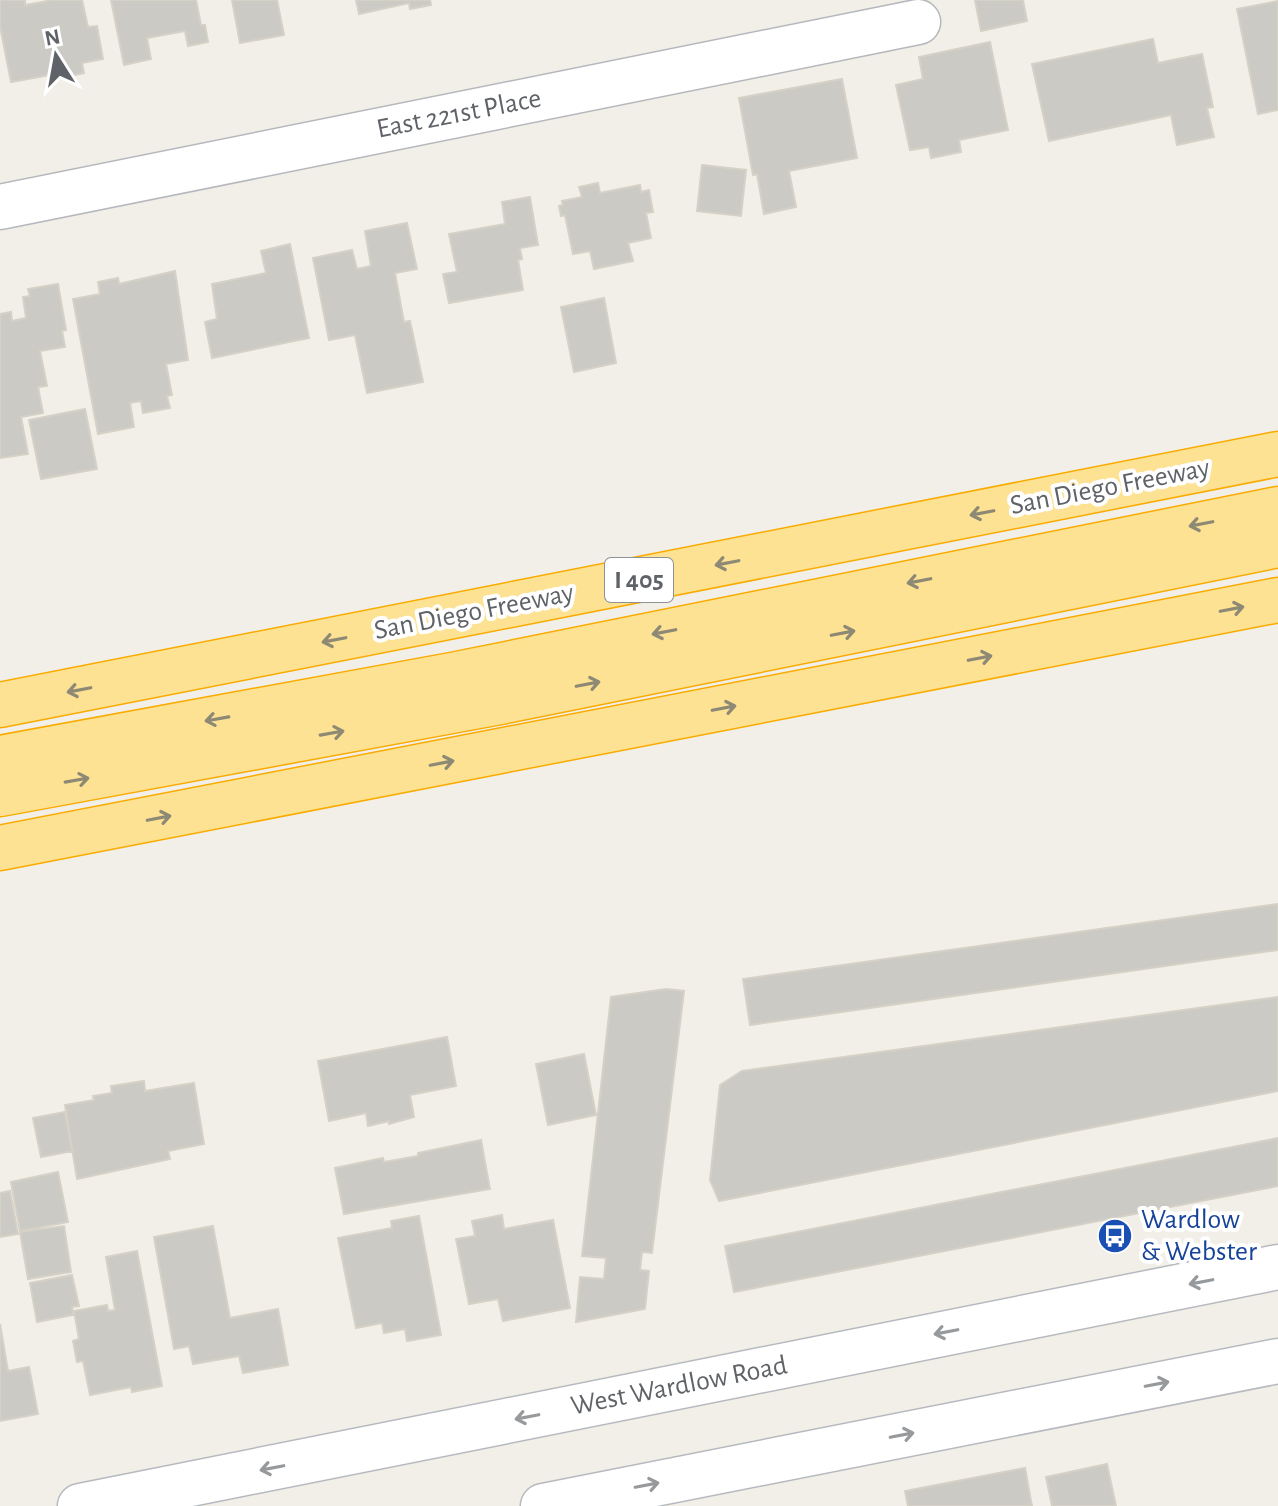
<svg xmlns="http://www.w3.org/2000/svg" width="1278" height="1506" font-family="'Alegreya Sans',sans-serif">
	<rect width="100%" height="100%" fill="#f1efe8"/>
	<path fill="#cccac5" stroke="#d6d1c6" stroke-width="2" d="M0 0H25V5L53 0H82L88 27 97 26 103 59 82 63 84 73 66 77V72L11 82 0 26Z
		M111 0H196L201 25H205L208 42 188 46 185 31 147 38 151 59 124 65Z
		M232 0H277L284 35 240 43Z
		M356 0H430L431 5 410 9 409 3 359 14Z
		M975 0H1023L1027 21 981 31Z
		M1278 1V110L1258 114 1237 9Z
		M1153 39 1158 63 1202 54 1213 107 1207 108 1214 137 1177 145 1171 115 1049 141 1032 64Z
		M990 42 1008 130 959 140 961 152 931 158 929 147 910 150 896 85 923 79 919 57Z
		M842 79 857 158 789 171 796 207 764 214 757 174 753 175 739 98Z
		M702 165 746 170 741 216 697 211Z
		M598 183 600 193 640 185 641 192 649 190 653 212 646 213 651 238 628 243 633 261 594 269 590 251 573 254 565 215 561 216 559 206 563 205 562 201 582 197 579 187Z
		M530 197 538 245 520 248 522 259 518 260 523 290 449 303 443 274 457 272 449 234 505 224 502 202Z
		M407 223 417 269 395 273 404 322 410 321 423 382 367 393 355 335 329 340 313 258 352 250 357 269 371 266 365 231Z
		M290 244 309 338 212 358 205 322 217 319 212 284 266 273 261 251Z
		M175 271 188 360 166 364 172 395 167 396 170 408 143 413 141 401 130 403 134 427 98 434 73 299 100 294 98 282 118 278 119 284Z
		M58 284 66 330 62 331 65 347 40 351 47 386 38 387 43 413 21 417 28 454 0 458V314L11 312 12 321 26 318 23 297 30 296 28 289Z
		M604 298 616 363 574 372 561 307Z
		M85 409 97 469 41 479 29 420Z
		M1278 904V950L750 1025 743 979Z
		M666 989 684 991 652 1253 642 1252 640 1270 649 1271 645 1309 576 1322 580 1277 604 1279 606 1258 582 1256 611 997Z
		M1278 997V1091L719 1201 710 1180 720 1085 742 1071Z
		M447 1037 456 1086 410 1095 414 1117 389 1124V1121L368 1126 366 1113 329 1121 318 1061Z
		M584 1054 596 1115 548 1125 536 1064Z
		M144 1081 145 1091 194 1083 204 1144 168 1151 170 1159 77 1179 65 1105 94 1100 93 1096 112 1093 111 1086Z
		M65 1112 72 1151 41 1157 33 1118Z
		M1278 1138V1186L734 1292 725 1246Z
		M481 1140 490 1189 344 1214 335 1168 383 1158 384 1162 418 1156V1153Z
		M58 1172 68 1222 20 1231 11 1182Z
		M10 1191 18 1234 0 1237V1193Z
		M502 1215 504 1229 553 1220 570 1308 503 1321 498 1299 469 1304 456 1239 475 1236 472 1221Z
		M419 1216 441 1335 407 1341 405 1329 384 1333 382 1323 356 1328 338 1238 392 1228 391 1221Z
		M64 1226 71 1272 28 1279 20 1232Z
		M213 1226 230 1318 278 1309 288 1365 243 1373 239 1356 193 1364 189 1346 174 1349 154 1237Z
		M137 1251 162 1386 132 1392 131 1387 90 1395 83 1361 77 1362 73 1341 79 1339 74 1311 107 1305 108 1311 115 1310 106 1257Z
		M72 1275 79 1306 72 1307 73 1315 37 1322 30 1283Z
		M0 1324 8 1371 29 1367 38 1414 0 1421Z
		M1107 1464 1116 1506H1052L1046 1477Z
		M1025 1468 1032 1506H908L905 1491Z"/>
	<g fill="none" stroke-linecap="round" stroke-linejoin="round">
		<g stroke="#b5b8bc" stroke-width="47">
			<path id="minor" d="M0 207 918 22"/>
		</g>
		<g stroke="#b6babf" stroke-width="47">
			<path id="secondary" d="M80 1506 1278 1267
				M543 1506 1278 1361"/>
		</g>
		<g stroke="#f9ab00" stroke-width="47">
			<path id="motorway" d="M0 705 1278 454
				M0 758 452 675 1278 509
				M0 794 500 702 1278 545
				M0 848 1278 600"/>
		</g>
		<use href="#minor" stroke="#fff" stroke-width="44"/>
		<use href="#secondary" stroke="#fff" stroke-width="44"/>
		<use href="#motorway" stroke="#fde293" stroke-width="44"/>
	</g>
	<defs><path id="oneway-shaft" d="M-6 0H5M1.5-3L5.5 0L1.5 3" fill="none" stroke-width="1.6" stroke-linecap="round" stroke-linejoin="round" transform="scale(2)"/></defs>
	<g stroke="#8e8975">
		<use href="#oneway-shaft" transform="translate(982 513) rotate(169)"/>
		<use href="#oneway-shaft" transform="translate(1201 524) rotate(169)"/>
		<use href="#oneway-shaft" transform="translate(727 563) rotate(169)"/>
		<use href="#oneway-shaft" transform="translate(919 581) rotate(169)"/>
		<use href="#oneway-shaft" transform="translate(1232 609) rotate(-11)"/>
		<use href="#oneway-shaft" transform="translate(664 632) rotate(169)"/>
		<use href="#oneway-shaft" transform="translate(843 633) rotate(-11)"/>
		<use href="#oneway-shaft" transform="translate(334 640) rotate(169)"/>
		<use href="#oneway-shaft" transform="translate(980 658) rotate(-11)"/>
		<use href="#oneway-shaft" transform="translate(588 684) rotate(-11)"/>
		<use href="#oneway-shaft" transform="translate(79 690) rotate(169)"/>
		<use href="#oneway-shaft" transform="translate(724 708) rotate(-11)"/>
		<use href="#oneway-shaft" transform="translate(217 719) rotate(170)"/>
		<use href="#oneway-shaft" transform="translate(332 733) rotate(-10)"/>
		<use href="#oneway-shaft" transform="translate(442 763) rotate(-11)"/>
		<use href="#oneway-shaft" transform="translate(77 780) rotate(-10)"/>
		<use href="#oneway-shaft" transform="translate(159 818) rotate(-11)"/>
	</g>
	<g stroke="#979a9d">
		<use href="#oneway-shaft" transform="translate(1201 1282) rotate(169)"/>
		<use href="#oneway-shaft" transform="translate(946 1332) rotate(169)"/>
		<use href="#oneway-shaft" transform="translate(1157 1384) rotate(-11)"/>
		<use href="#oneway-shaft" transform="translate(527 1417) rotate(169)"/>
		<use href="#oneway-shaft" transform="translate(902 1435) rotate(-11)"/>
		<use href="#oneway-shaft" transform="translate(272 1468) rotate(169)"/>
		<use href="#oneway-shaft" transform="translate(647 1485) rotate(-11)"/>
	</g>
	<defs>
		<g id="bus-disc" transform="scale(1.8)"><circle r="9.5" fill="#1a4fb4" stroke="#fff"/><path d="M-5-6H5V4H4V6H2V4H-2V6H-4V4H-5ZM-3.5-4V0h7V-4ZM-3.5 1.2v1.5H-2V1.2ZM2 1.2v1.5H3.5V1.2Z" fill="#fff"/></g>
	</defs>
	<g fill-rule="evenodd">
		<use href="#bus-disc" x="1115" y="1236"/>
	</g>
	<g text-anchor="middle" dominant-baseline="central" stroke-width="8" stroke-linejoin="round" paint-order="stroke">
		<rect fill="#fff" stroke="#8f9295" stroke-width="2" x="605" y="558" width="68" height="44" rx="6"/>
		<g font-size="26" font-weight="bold" fill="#5f6368">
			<text x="639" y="580">I 405</text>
		</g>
		<g font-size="28" fill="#5f6368" stroke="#fff">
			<text transform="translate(459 114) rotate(-11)">East 221st Place</text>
			<text transform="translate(1110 487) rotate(-11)">San Diego Freeway</text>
			<text transform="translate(474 612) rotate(-11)">San Diego Freeway</text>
			<text transform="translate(679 1386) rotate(-11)">West Wardlow Road</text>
		</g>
		<g font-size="28" fill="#164399" stroke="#fff" text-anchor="start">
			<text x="1141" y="1220">Wardlow<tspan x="1141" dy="32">&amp; Webster</tspan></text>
		</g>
	</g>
	<g transform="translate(56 56) rotate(349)" stroke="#ffffff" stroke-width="6" paint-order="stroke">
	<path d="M0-6L14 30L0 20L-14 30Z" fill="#5f6368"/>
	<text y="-12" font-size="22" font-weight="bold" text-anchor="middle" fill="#5f6368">N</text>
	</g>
</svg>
